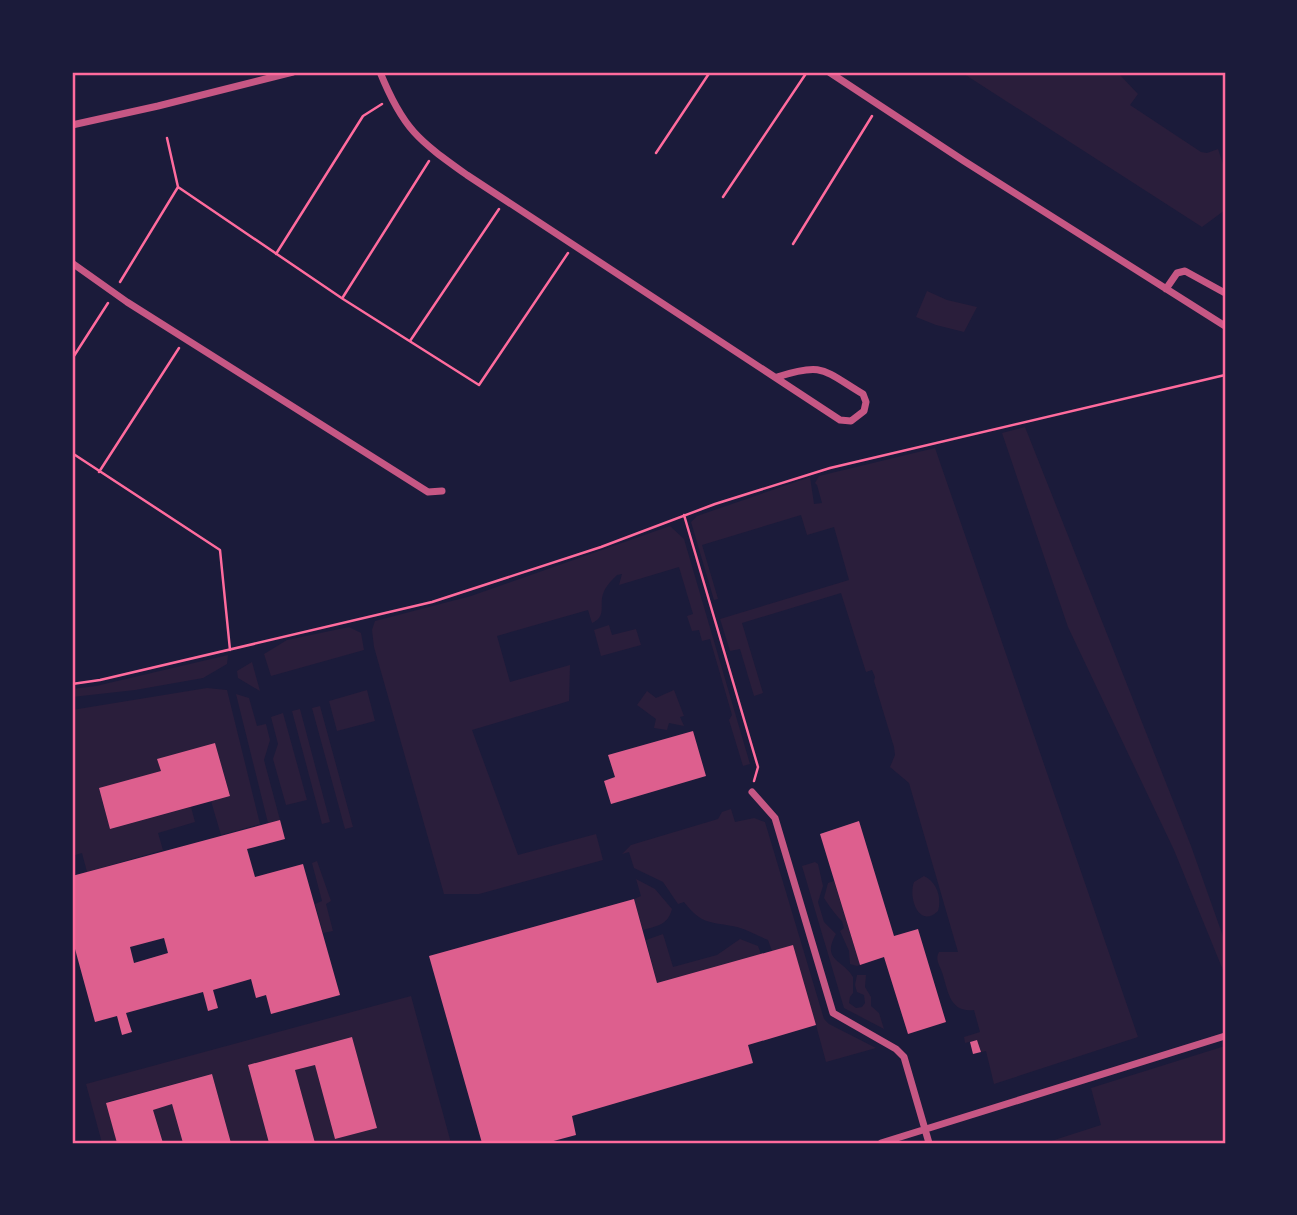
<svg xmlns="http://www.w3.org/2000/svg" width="1297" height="1215" font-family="'Fira Sans',sans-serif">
	<rect width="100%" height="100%" fill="#1b1b3a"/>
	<path fill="#2a1e3b" d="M961 72H1119V74L1138 94 1130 105 1201 152 1207 153 1218 149 1225 170V210L1202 227Z
		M927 291 947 300 977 307 964 332 936 325 916 317Z
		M1025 427 1191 846 1225 942V975L1174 850 1068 627 1002 433Z
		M935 448 1138 1037 994 1084 986 1051 981 1052 977 1040 965 1043 964 1037 980 1032 974 1010C949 1013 948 990 942 972 939 964 935 959 939 952H958L909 783 890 767 895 755 894 747 874 681 875 677 872 670 866 672 841 593 742 623 763 693 754 696 740 649 730 651 720 619 849 580 834 527 807 535 801 515 702 545 718 599 714 600 691 522 697 516 810 477 814 504 822 503 817 485 815 483 819 476Z
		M670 526 684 539 750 764 743 766 729 720 732 715 710 639 702 641 699 630 692 631 687 616 693 614 679 567 619 585 622 574 617 575C612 580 605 587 603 594 599 606 607 616 592 623L588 610 497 636 510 682 570 665 569 701 472 730 518 855 596 834 603 860 479 894H444L374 647 372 630 375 621 471 596Z
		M609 625 612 635 636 629 641 645 601 656 594 630Z
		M349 627 361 633 364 650 271 676 264 654 287 640Z
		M228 655 227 664 203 678 135 690 72 697V689L96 686Z
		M252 662 260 691 238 678 237 671Z
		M207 688 227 690 260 824 221 835 211 801 230 795 215 743 158 759 161 771 99 789 110 829 191 807 195 822 158 833 163 850 87 872 82 853 72 856V710Z
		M367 690 375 721 337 731 329 701Z
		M674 690 684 716 680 717 684 726 669 723 667 730 654 728 656 719 637 705 647 691 656 698Z
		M236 694 249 698 257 726 266 724 270 740 264 760 280 820 268 823Z
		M320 706 353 827 345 829 312 708Z
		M300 709 330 822 322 824 292 711Z
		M283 713 307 800 286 805 273 759 278 744 271 717Z
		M731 809 735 822 754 818 765 822 824 1019 829 1024 876 1048 826 1062 816 1025 772 951 768 940C758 936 748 930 737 927 710 921 703 926 684 902L678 904 663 882 634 868 629 852 622 854 631 845 718 819 722 812Z
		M317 861 331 901 326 904 333 931 323 933 315 904 322 901 312 863Z
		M815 862 818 864 823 886 818 902 824 922 836 934C821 961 843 959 853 977V993L850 997 849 1003 856 1008 862 1007 865 1003 864 995 857 992 855 985 857 975H866L865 987 871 997V1006L879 1013 884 1029 844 1008 802 866Z
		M924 876C937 882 942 898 938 911 919 929 908 898 914 882Z
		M636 879 655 889 672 909C668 925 657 926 643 930L634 899 641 896Z
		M834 881 860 965 857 966 850 964 849 951 840 931 844 928 842 921C838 918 827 903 824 898L828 883Z
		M663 934 673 967 717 955 740 939 758 946 761 954 657 983 646 940Z
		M411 996 451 1143H315L295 1070 315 1065 335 1139 377 1128 352 1037 248 1065 269 1143H231L212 1074 107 1102 117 1143H102L86 1084Z
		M1225 1046V1143H1045L1101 1125 1091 1088Z
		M172 1104 183 1143H163L153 1110Z"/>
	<path fill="#dd5f8e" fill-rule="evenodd" d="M693 731 706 776 611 804 604 781 615 777 608 755Z
		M215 743 230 796 110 829 99 788 161 771 157 759Z
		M280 820 285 839 247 849 255 877 303 864 340 995 271 1014 266 995 256 998 251 979 213 990 218 1008 208 1011 203 992 126 1013 132 1032 122 1035 117 1016 95 1022 72 938V876ZM164 938 168 953 134 963 130 947Z
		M859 821 894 936 918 929 946 1022 908 1034 884 957 860 965 820 834Z
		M634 899 657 983 793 945 816 1025 748 1045 753 1063 572 1116 576 1135 546 1143H482L429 956Z
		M352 1037 377 1128 335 1139 315 1065 295 1070 315 1143H269L248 1065Z
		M977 1040 981 1052 973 1054 970 1042Z
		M212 1074 231 1143H183L172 1104 153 1110 163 1143H117L106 1103Z"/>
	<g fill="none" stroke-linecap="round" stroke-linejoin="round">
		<path stroke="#ff6b9d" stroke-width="2.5" d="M656 153 710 72
			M178 187 343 299 479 385 568 253
			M723 197 807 72
			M793 244 872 116
			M276 254 363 116 382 104
			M120 282 178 187 167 138
			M343 297 429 161
			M410 341 499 209
			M72 359 108 303
			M72 453 220 550 230 650
			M99 472 179 348
			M684 515 758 767 754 781
			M72 684 100 680 432 602 601 547 715 504 830 468 1225 375"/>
		<path stroke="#c65784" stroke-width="7" d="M380 72C403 129 418 140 467 175L840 420 851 421 864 411 866 402 863 394C823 370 824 362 777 377
			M829 72 964 161 1225 326
			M72 125 158 106 293 72
			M72 263 127 302 428 492 442 491
			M1166 289 1177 273 1185 271 1225 293
			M752 792 775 818 833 1013 896 1049 904 1057 929 1143
			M881 1143 1225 1036"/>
	</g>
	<rect width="1297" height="1215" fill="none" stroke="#1b1b3a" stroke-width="147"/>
	<rect x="74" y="74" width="1150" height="1068" fill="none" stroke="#ff6b9d" stroke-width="2.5"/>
</svg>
